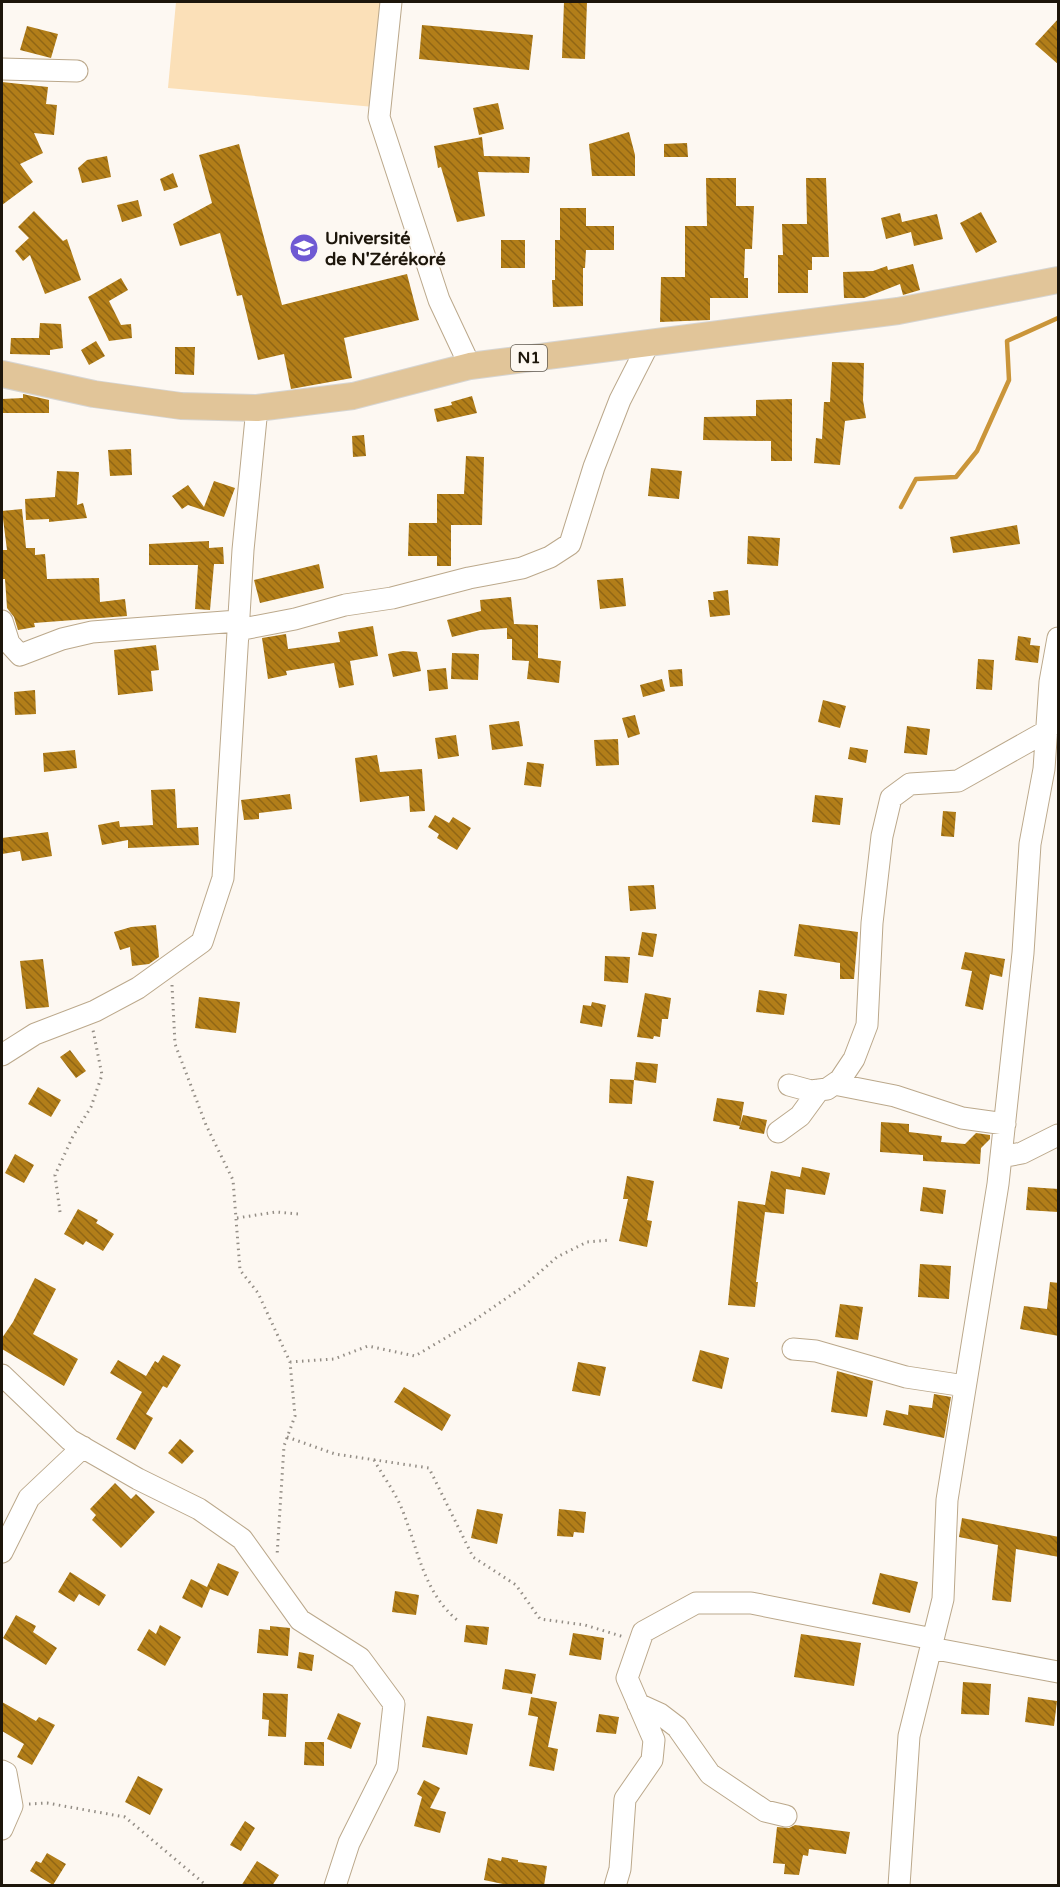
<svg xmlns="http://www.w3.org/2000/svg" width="1060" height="1887" font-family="'Varela Round',sans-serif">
	<defs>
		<pattern id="building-back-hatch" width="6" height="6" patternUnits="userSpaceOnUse" patternTransform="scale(1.5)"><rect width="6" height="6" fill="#b27e19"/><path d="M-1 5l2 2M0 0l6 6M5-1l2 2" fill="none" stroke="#906615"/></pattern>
	</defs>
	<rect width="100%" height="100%" fill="#fdf8f2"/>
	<path fill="#fbe0b8" d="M176 2H384L374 107 168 88Z"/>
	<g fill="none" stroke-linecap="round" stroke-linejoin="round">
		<path stroke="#ca9539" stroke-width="4.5" d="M901 507 916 479 956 477 977 451 1009 380 1007 341 1058 318"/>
	</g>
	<path fill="url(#building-back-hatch)" d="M564 2H587L585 59 562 58Z
		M1059 18V65L1035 44Z
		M422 25 533 35 529 70 419 59Z
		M27 26 58 34 51 58 20 50Z
		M2 82 48 87 46 104 57 105 54 135 34 133 43 153 20 164 33 182 2 205Z
		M498 103 504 129 479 135 473 108Z
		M629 132 635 155V176H592L589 144Z
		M482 137 484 156 530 157 529 173 478 172 485 216 457 222 441 167 438 168 434 146Z
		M687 143 688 157H664V144Z
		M239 144 282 305 407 274 419 320 344 338 352 378 291 389 284 354 258 360 242 295 237 296 220 233 180 246 173 224 212 203 199 155Z
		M107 156 111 177 82 183 78 168 87 160Z
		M173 173 178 187 164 191 160 179Z
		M706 178H736V206H754L752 249H745L744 278H748V298H710V320L660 322 661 277H685V226H707Z
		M806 178H826L829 257H812V270H808V293H778V255H783L782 224H807Z
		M138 200 142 216 122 222 117 205Z
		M560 208H586V226H614V250H586L585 268H583V306L553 307 552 280H555V240H560Z
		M34 211 63 241 67 239 81 280 45 294 30 255 23 261 15 251 29 238 18 227Z
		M981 212 997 242 976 253 960 223Z
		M900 213 902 222 937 214 943 239 914 246 911 232 886 239 881 218Z
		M501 240H525V268H501Z
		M913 264 920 290 903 295 900 284 864 298H844L843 272 873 271 887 266 888 270Z
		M121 278 128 290 109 301 121 325 131 324 132 338 109 341 88 297Z
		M40 323 61 324 63 348 50 350V355L10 354 11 338H39Z
		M96 341 105 356 89 365 81 350Z
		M175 347H195L194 375 175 374Z
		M832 362 864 363 863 400 866 418 845 421 840 465 814 463 816 438 822 439 824 402H830Z
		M23 394 49 400V413H2V399L23 398Z
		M472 396 477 413 437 422 434 409 452 405 451 402Z
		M792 399V461H771V441L703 440 704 417 756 416V400Z
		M364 435 366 456 353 457 352 436Z
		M131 449 132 475 110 476 108 450Z
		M466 456 484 457 482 525H451V566H437V556H408L409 523H437V494H464Z
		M651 468 682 471 679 499 648 496Z
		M57 471 79 472 77 505 83 503 87 518 49 522V519L26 520 25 499 55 497Z
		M214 481 235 488 224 517 188 505 182 509 172 496 188 485 204 507Z
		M22 509 26 548H35V555L45 554 47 579 99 578 100 602 125 599 127 616 34 623 35 627 18 630 14 617 7 608 5 579H3L2 550H7L2 511Z
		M1017 525 1020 544 953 553 950 537Z
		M748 536 780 538 778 566 747 564Z
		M209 541V548L223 547 224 564H214L210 610 195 609 198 565H149V544Z
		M319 564 324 588 260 603 254 580Z
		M623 578 626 606 600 609 597 580Z
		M728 590 730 615 710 617 708 600H714L713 592Z
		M511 597 514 624 538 625V658L561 661 559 683 527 679 529 661 512 660V639H507V628L480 630 452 637 447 620 481 611 480 600Z
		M373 626 378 656 350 661 354 685 339 688 334 663 286 671 287 675 268 679 262 638 286 634 288 649 340 642 338 632Z
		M1018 636 1031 638 1030 645 1040 646 1038 663 1015 660Z
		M156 645 159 670 151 671 153 691 118 695 114 650Z
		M403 651 417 652 421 671 393 677 388 654Z
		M452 653 479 654 478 680 451 679Z
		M978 659 994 660 992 690 976 689Z
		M446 668 448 689 429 691 427 670Z
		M682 669 683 686 670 687 668 670Z
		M662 679 665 691 643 697 640 685Z
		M35 690 36 714 15 715 14 692Z
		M823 700 846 706 840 728 818 722Z
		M635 715 640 734 628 738 622 718Z
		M519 721 523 746 492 750 489 725Z
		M907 726 930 729 927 755 904 753Z
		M456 735 459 756 438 759 435 738Z
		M618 739 619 765 596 766 594 740Z
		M850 747 868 750 866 763 848 759Z
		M75 750 77 768 44 772 43 753Z
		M377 755 380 772 422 769 425 811 410 812 409 796 360 802 355 758Z
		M527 762 544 764 541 787 524 785Z
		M175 789 177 828 198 827 199 845 128 848V840L102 845 98 825 119 821 120 827 153 825 151 790Z
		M290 794 292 809 259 813V819L244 820 241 800Z
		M815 795 843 798 840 825 812 822Z
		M943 811 956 812 954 837 941 836Z
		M435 815 449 823 453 817 471 828 457 850 437 838 439 834 428 827Z
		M48 832 52 856 22 861 20 851 2 854V838Z
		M654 885 656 909 630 911 628 886Z
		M799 924 858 932 854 979H840V963L794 956Z
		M156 925 159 957 149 964 132 966 130 947 120 950 114 932 131 927Z
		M642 932 657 934 653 957 638 955Z
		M965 952 1005 959 1002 977 990 974 983 1010 965 1006 972 971 961 969Z
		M605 956 630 957 628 983 604 981Z
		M43 959 49 1007 26 1009 20 961Z
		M759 990 787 994 784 1015 756 1012Z
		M645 993 671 998 668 1019H662L660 1037 654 1036 653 1039 637 1037Z
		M199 997 240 1002 236 1033 195 1028Z
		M592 1002 606 1005 602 1027 580 1023 583 1005 591 1006Z
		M70 1050 86 1071 76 1078 60 1057Z
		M636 1062 658 1064 656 1083 634 1080Z
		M610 1079 634 1080 632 1104 609 1103Z
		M38 1087 61 1100 51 1117 28 1104Z
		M717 1098 744 1102 740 1126 713 1121Z
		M743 1115 767 1120 764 1134 739 1129Z
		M881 1122 909 1124V1132L942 1136 941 1142 965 1144 976 1133 990 1135V1139L981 1148 980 1164 923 1161V1155L880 1152Z
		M15 1154 34 1165 24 1183 5 1173Z
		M802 1167 830 1173 825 1195 786 1189 784 1214 765 1212 756 1282H758L755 1307 728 1305 738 1201 765 1205 771 1171 800 1177Z
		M627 1176 654 1181 647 1220 652 1221 647 1247 619 1241 628 1199H623Z
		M923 1187 946 1190 943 1214 920 1211Z
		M1028 1187 1059 1189 1058 1212 1026 1210Z
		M78 1209 98 1220 96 1223 114 1234 103 1251 86 1241 83 1245 64 1234Z
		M920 1264 951 1266 949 1299 918 1297Z
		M35 1278 56 1289 33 1334 78 1359 64 1386 2 1349V1338L13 1322Z
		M1050 1282 1059 1283V1336L1020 1329 1024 1306 1047 1309Z
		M840 1304 863 1307 858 1340 835 1337Z
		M700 1350 729 1358 722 1389 692 1381Z
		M163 1355 181 1365 167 1388 163 1386 146 1414 153 1418 135 1450 116 1439 142 1392 110 1373 118 1360 146 1376 155 1361 158 1363Z
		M578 1362 606 1367 600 1396 572 1391Z
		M837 1371 873 1381 867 1417 831 1412Z
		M404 1387 451 1415 442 1431 394 1402Z
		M934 1394 951 1397 944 1438 883 1425 886 1410 908 1415 909 1405 932 1408Z
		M180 1439 194 1451 182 1464 168 1453Z
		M115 1483 131 1499 136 1494 155 1512 121 1548 92 1520 96 1515 90 1509Z
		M477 1509 503 1514 497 1544 471 1538Z
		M559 1509 586 1512 584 1533 574 1532 573 1537 557 1536Z
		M962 1518 1059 1537V1557L1016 1549 1011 1602 992 1600 998 1545 959 1537Z
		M218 1563 239 1572 228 1596 210 1589 202 1608 182 1598 191 1579 207 1587Z
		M70 1572 106 1595 99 1606 79 1594 74 1602 58 1592Z
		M880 1573 918 1582 910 1613 872 1604Z
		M395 1591 419 1595 416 1615 392 1612Z
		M16 1615 36 1626 33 1632 57 1648 46 1665 3 1638Z
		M160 1625 181 1637 165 1666 137 1650 149 1629 156 1634Z
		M466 1625 489 1627 487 1645 464 1642Z
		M270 1626 290 1628 288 1656 257 1653 259 1629 270 1630Z
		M573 1633 604 1638 601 1660 569 1655Z
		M801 1634 861 1643 854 1686 794 1677Z
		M299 1652 314 1655 312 1671 297 1668Z
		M505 1669 536 1674 532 1694 502 1689Z
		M963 1682 991 1684 989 1715 961 1714Z
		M263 1693 288 1694 286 1737 268 1736 269 1720 262 1719Z
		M531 1697 557 1702 548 1747 558 1749 554 1771 529 1766 538 1717 528 1715Z
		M1028 1697 1057 1701 1054 1726 1025 1722Z
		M2 1702 36 1721 39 1717 55 1725 32 1765 17 1757 24 1744 2 1731Z
		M338 1713 361 1723 351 1749 327 1739Z
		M599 1714 619 1717 616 1734 596 1732Z
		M427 1716 473 1724 467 1755 422 1747Z
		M305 1742H324V1766L304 1765Z
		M138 1776 163 1789 150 1815 125 1802Z
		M424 1780 440 1788 430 1808 446 1812 440 1833 414 1826 422 1797 417 1794Z
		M245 1821 255 1828 241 1851 230 1845Z
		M795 1825 850 1832 846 1854 809 1849 808 1856 803 1855 799 1875 784 1874 785 1864 773 1863 777 1827 789 1828Z
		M47 1853 66 1864 53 1885 30 1871 36 1861 41 1863Z
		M502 1857 518 1860V1862L547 1866 544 1886H512L484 1880 488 1858 501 1861Z
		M257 1861 279 1875 272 1886H241Z"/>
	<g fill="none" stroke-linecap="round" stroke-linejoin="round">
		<g stroke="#bba88b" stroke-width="23">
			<path id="minor" d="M391 2 379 117 439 300 470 366
				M2 69 77 71
				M2 621 9 643 20 655 62 639 92 632 238 621
				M238 630 295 619 345 605 392 598 469 578 522 568 550 557 570 544 594 467 620 400 650 341
				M2 1055 35 1034 95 1011 138 988 202 942 223 878 243 550 257 408
				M834 1084 895 1096 962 1118 1005 1124
				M789 1085 811 1091 827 1089 840 1080 854 1059 867 1025 872 923 882 836 891 798 910 784 958 781 1047 731
				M778 1132 800 1116 819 1090
				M1001 1157 1022 1153 1058 1135
				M793 1349 816 1351 906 1377 965 1386
				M2 1375 70 1440 138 1479 199 1509 242 1539 300 1620 360 1658 394 1704 387 1767 349 1843 335 1886
				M2 1552 29 1498 83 1447
				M931 1648 1058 1672
				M638 1704 660 1714 677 1727 710 1774 765 1811 786 1816
				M2 1771 6 1773 12 1806 2 1829
				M615 1886 620 1869 625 1799 652 1760 654 1740 627 1678 643 1632 696 1603H751L933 1639
				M899 1886 909 1736 943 1599 947 1500 998 1184 1023 953 1030 844 1044 769 1050 682 1058 638"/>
		</g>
		<g stroke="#d6d5d3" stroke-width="28">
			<path id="major" d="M2 374 94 394 181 406 257 408 353 396 470 366 898 311 1058 280"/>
		</g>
		<path stroke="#948e86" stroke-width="3" stroke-dasharray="1.5 4.5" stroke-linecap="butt" d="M172 985 175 1044 206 1125 233 1180 240 1270 258 1293 290 1362 295 1416 284 1446 277 1556
			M60 1212 55 1175 73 1136 91 1107 102 1075 93 1030
			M237 1218 276 1212 299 1214
			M290 1362 334 1359 368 1346 415 1356 469 1324 524 1286 557 1257 587 1242 610 1240
			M287 1437 335 1454 429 1468 473 1557 516 1585 540 1619 585 1625 624 1637
			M374 1460C383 1476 395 1492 402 1509 418 1549 423 1591 457 1620
			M29 1804 47 1803 125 1817 207 1886"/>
		<use href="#minor" stroke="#fff" stroke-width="21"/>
		<use href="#major" stroke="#e1c599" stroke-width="26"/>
	</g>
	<defs>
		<g id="university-disc" transform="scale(1.5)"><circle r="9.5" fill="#6f59d3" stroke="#fdf8f2"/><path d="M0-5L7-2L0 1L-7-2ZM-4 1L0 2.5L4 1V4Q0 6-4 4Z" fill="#fff"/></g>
	</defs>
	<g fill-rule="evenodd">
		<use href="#university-disc" x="304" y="248"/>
	</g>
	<g text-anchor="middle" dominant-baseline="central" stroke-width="4.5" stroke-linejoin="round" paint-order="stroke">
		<rect fill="#fdf8f2" stroke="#605a50" stroke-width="1.5" x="511" y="345" width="36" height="26" rx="4.5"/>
		<g font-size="16" font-weight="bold" fill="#1d160b">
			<text x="529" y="358">N1</text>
		</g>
		<g font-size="18" font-weight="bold" fill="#1d160b" stroke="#fdf8f2" text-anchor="start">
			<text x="325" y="238">Université<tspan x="325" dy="21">de N'Zérékoré</tspan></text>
		</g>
	</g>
	<rect width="1060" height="1887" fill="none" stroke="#1d160b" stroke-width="6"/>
</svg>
